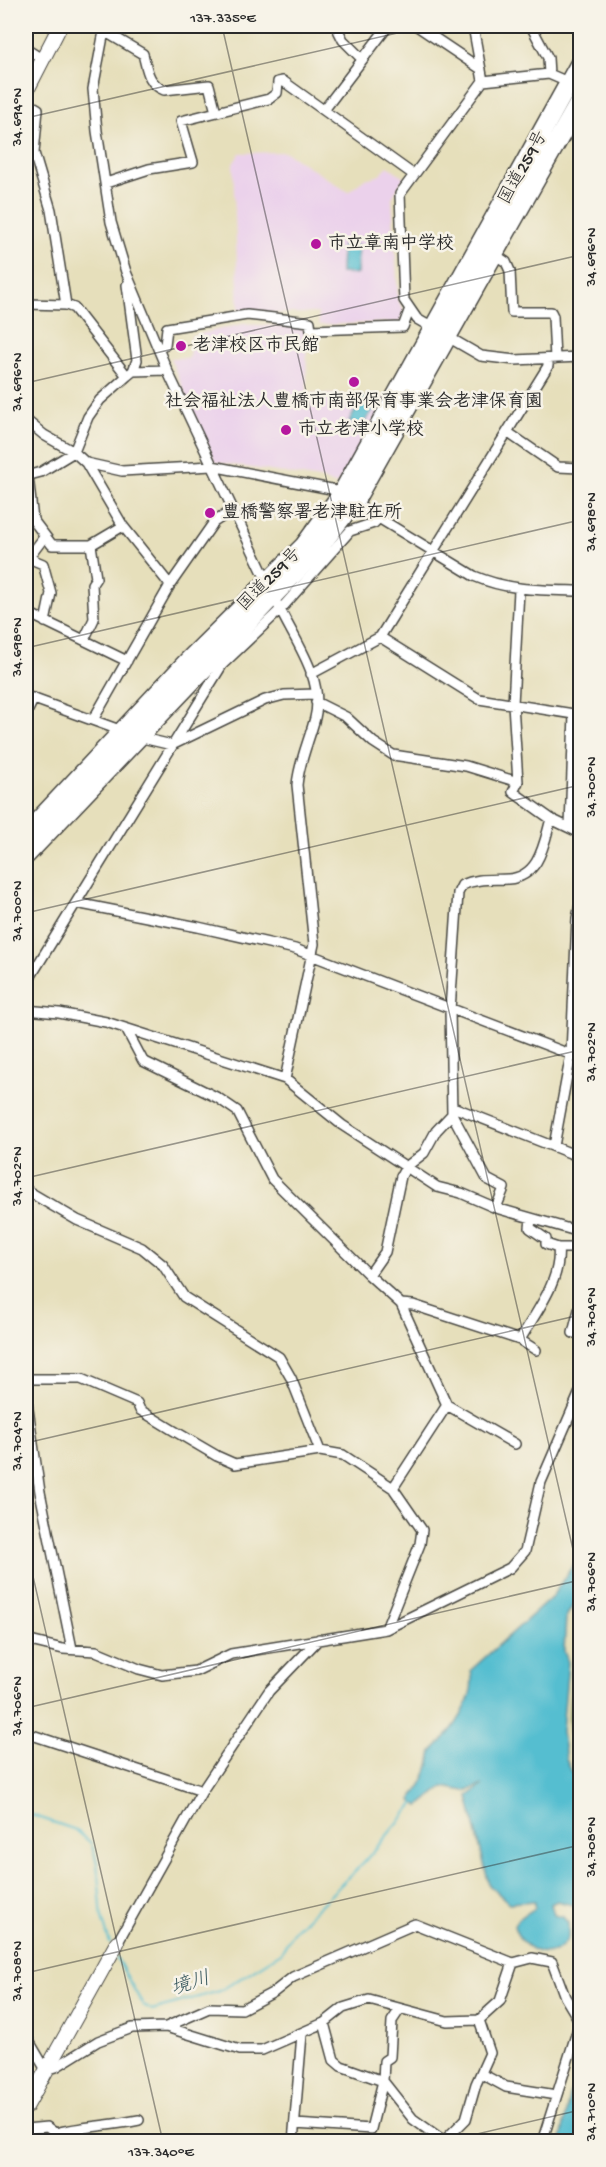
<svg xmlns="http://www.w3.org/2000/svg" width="606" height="2167" font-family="'Gochi Hand','Klee One',sans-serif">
	<rect width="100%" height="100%" fill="#f7f3e8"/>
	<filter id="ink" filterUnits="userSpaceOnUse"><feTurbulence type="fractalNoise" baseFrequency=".0167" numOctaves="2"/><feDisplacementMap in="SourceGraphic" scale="12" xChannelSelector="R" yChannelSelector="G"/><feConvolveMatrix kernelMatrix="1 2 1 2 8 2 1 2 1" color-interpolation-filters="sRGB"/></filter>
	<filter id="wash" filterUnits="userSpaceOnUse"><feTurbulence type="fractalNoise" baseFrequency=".008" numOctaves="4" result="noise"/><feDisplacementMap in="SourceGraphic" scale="24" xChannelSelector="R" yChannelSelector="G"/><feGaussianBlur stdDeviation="1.35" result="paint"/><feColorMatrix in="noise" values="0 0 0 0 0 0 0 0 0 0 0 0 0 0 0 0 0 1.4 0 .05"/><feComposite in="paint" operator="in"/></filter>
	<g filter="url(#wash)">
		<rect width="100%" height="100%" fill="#e6dfbb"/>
		<path fill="#ebd1eb" d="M286 152 348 192 365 179 378 176 388 166 404 177 392 198 398 300 404 311 400 322 319 325 318 313H239L233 164 240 153Z
			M243 324 306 328 307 393 390 398 337 485 320 479 215 462 170 358H189L191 336Z"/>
		<path fill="#9cb668" stroke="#64704a" stroke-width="1.5" d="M580 1653V1777C564 1735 566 1695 580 1653Z"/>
		<path fill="#54bed0" stroke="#40747e" stroke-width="1.5" d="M342 245H358L357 274 341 273Z
			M364 397 376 405 361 428 349 421Z
			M580 1555V1593L566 1617 564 1651 568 1662 562 1732 566 1759 580 1790V1907L557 1901 551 1904 554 1915 563 1917 568 1923V1938C553 1965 521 1951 514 1926L517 1920 535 1908V1901L509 1903 489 1885 468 1796 483 1785 465 1791 443 1787 419 1806 411 1800C423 1785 430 1770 432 1751 453 1732 477 1700 471 1670L551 1598Z
			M580 2071V2141H561L569 2096Z"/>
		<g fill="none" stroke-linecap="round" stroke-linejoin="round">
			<path stroke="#54bed0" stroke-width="2" d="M26 1813 76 1830 91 1843 97 1863 102 1918 110 1944
				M116 1957 143 2005 152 2010 220 1991 281 1953 293 1932 364 1862 415 1803"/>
		</g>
	</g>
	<g filter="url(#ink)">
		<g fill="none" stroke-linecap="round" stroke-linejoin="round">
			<g stroke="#474641" stroke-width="12">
				<path id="street" d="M105 26 93 89 97 131 111 222 126 272 167 370 265 577
					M336 26 343 40 362 59
					M417 26 481 69
					M473 26 483 81 400 194 404 300 417 319 481 356 515 360 580 357
					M531 26 548 58 549 74
					M104 31 143 54C147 69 148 84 164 90L209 85 216 112
					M26 49 42 59
					M483 81 549 74 570 83
					M26 102 38 109 34 153 51 210 66 305
					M324 110 388 26
					M106 183 149 169 193 162 181 121 269 99 277 93 278 82 283 81 414 175
					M494 254 506 262 510 271 512 312H551L553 316 555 359
					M127 285 137 360 133 371
					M26 304 66 305 74 308 127 376
					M159 349 165 345 167 328 247 315 310 322 311 330 403 327 409 311
					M26 420 44 435 74 452 86 463 122 471 212 466 331 489 474 576C509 591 543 590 580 591
					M507 432 558 467 580 468
					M86 463 123 526 170 585
					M26 476 41 472 74 452 88 417 100 400 127 376 133 371 167 370
					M28 476 33 520 52 545H91L123 526
					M26 555 33 552 45 536
					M26 557 43 564 51 593 45 622
					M519 590 513 704 518 782 513 792 551 819 580 833
					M278 605C294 640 325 678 315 718 309 741 299 762 297 785L314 944 285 1079
					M26 612 127 661
					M380 637 479 699 580 715
					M84 640 94 619 92 584 96 578 91 545
					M311 674 380 637 548 366V359
					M26 696 125 732
					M316 702 346 717 373 742 393 755 466 766 518 782
					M26 714 34 698
					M93 720 170 585 214 522 233 510
					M138 737 172 745 265 700 284 695 316 694
					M551 819C544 843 540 877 508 879 492 880 477 878 462 885L458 893 450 1010 452 1114 487 1179 504 1188 496 1208 580 1232
					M570 827 574 714
					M76 903 198 927 295 949 580 1058
					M26 984 222 665 280 610 350 531 374 523 379 518
					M26 1010 59 1013 106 1022 285 1079 342 1125 437 1187 461 1193 496 1208
					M126 1029 143 1061 218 1098 237 1111 272 1179 369 1275 401 1304 447 1405 393 1488
					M453 1107 580 1157
					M554 1146 571 1054 577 918 580 905
					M26 1190 77 1220 142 1248 163 1265 184 1297 279 1357 291 1378 320 1451
					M531 1218 530 1228 546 1239V1244L558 1248H580
					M369 1275 385 1252 401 1176 406 1167 424 1153 436 1131 452 1114
					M401 1304 413 1305 520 1340 536 1350
					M573 1333 580 1306
					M520 1340C535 1313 562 1280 558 1248
					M26 1379H81L137 1403 140 1410 171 1429 217 1456 235 1464 320 1451 343 1455 393 1488 422 1530 420 1544 386 1629 231 1654 196 1671 162 1675 139 1669 96 1651 63 1649 26 1640
					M26 1395 40 1492 72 1649
					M447 1405 515 1444
					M386 1629 510 1568 525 1551 541 1482 580 1392
					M26 1733 202 1791
					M117 1943 202 1791 269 1691 319 1639
					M324 2023 334 2060 341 2066 383 2081 413 2119 444 2141
					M166 2027 209 2008 242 2009 274 1992 293 1977 415 1924 513 1963 532 1958 552 1962 565 1997 580 2022 542 2142
					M26 2036 46 2070 56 2067 98 2041 132 2028 166 2027 240 2050H262L324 2023 343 2008 369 2000 447 2021 479 2020 500 2001 513 1963
					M482 2074 506 2087 556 2095
					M295 2124 371 2129 383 2081 384 2061 390 2057 392 2021 400 2009
					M26 2129 47 2127 55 2133 58 2142
					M55 2133C83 2126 110 2126 139 2120
					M293 2142 302 2034
					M443 2142 466 2119 476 2084 490 2053 479 2020"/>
			</g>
			<g stroke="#474641" stroke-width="16">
				<path id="secondary" d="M26 92 60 26
					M26 2107 117 1943"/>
			</g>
			<g stroke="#474641" stroke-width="21">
				<path id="highway" d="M26 834 188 661 304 546 341 495 580 63
					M26 855 316 551 354 502 580 101"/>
			</g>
			<use href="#street" stroke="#fff" stroke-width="9"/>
			<use href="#secondary" stroke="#fff" stroke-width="14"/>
			<use href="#highway" stroke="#fff" stroke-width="18"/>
		</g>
	</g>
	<path fill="none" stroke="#2b2b2b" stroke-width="1.5" stroke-opacity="0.45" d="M222 26 580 1580M26 118 428 26M26 383 580 255M26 648 580 520M26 913 580 785M26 1178 580 1050M26 1443 580 1315M26 1546 163 2142M26 1708 580 1580M26 1973 580 1845M443 2142 580 2110"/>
	<g fill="#b5179e" stroke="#f7f3e8" stroke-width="2">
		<circle cx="316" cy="244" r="6"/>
		<circle cx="181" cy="346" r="6"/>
		<circle cx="354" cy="382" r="6"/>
		<circle cx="286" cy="430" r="6"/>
		<circle cx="210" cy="513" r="6"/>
	</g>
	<g text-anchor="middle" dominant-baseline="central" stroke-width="5" stroke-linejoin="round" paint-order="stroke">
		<g font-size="18" fill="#2b2b2b" stroke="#f7f3e8">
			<text transform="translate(524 168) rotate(-61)">国道259号</text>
			<text transform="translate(270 580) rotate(-45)">国道259号</text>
		</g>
		<g font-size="18" font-weight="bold" fill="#2b2b2b" stroke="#f7f3e8" text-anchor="start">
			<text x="328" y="244">市立章南中学校</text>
			<text x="193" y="346">老津校区市民館</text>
			<text x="354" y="402" text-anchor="middle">社会福祉法人豊橋市南部保育事業会老津保育園</text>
			<text x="298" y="430">市立老津小学校</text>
			<text x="222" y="513">豊橋警察署老津駐在所</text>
		</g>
		<g font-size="20" font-style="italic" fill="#37575d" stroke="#f7f3e8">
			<text transform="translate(191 1985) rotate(-17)">境川</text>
		</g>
	</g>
	<rect width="606" height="2167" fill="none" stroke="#f7f3e8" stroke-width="66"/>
	<rect x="33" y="33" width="540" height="2101" fill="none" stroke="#2b2b2b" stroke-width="2"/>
	<g font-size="15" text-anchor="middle" fill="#2b2b2b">
		<text x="223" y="22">137.335°E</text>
		<text transform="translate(16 117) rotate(-90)" y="5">34.694°N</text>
		<text transform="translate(590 257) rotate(-90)" y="5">34.696°N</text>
		<text transform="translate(16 382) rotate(-90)" y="5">34.696°N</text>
		<text transform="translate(590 522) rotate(-90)" y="5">34.698°N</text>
		<text transform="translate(16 647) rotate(-90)" y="5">34.698°N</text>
		<text transform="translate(590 787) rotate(-90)" y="5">34.700°N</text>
		<text transform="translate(16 911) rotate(-90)" y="5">34.700°N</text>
		<text transform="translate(590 1052) rotate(-90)" y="5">34.702°N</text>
		<text transform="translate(16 1176) rotate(-90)" y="5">34.702°N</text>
		<text transform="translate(590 1317) rotate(-90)" y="5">34.704°N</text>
		<text transform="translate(16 1441) rotate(-90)" y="5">34.704°N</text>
		<text transform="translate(590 1582) rotate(-90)" y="5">34.706°N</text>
		<text transform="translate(16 1706) rotate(-90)" y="5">34.706°N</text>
		<text transform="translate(590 1847) rotate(-90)" y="5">34.708°N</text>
		<text transform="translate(16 1971) rotate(-90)" y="5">34.708°N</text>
		<text transform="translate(590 2112) rotate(-90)" y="5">34.710°N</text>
		<text x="161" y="2156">137.340°E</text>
	</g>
</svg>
